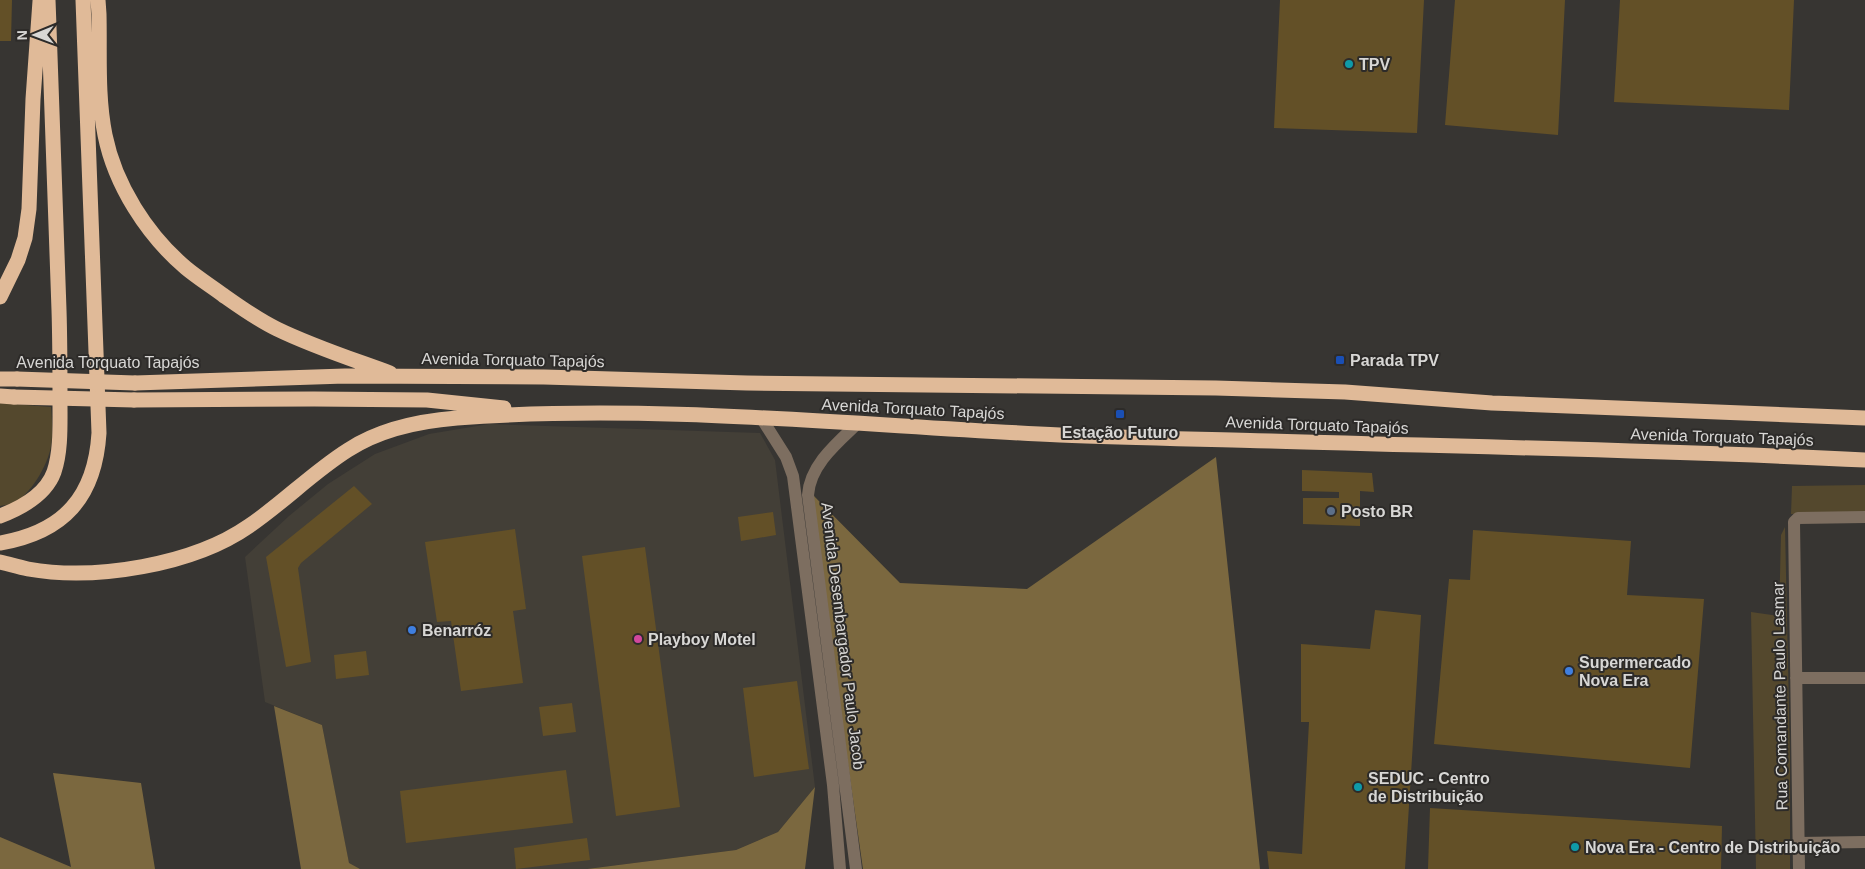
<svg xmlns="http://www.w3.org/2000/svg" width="1865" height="869" font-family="Helvetica,sans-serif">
	<rect width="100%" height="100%" fill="#373532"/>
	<path fill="#433f37" d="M489 424 760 433 775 460 815 787 778 832 736 850 587 869H360L349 864 322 725 265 702 245 557 289 516 328 484 375 454 429 434Z"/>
	<path fill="#54482d" d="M0 403 51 407C52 419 53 434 51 446 48 465 30 496 12 504 9 505 3 505 0 506Z
		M1865 485V513L1791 514 1792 486Z
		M1785 527 1790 757V869H1756L1751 612 1779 616 1781 535Z"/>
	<path fill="#7b683f" d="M1216 457 1260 869H863L809 491 900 583 1027 589Z
		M274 706 322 725 349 863 360 869H301Z
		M53 773 141 783 155 869H0V837L71 867Z
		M815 787 805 869H587L736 850 778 832Z"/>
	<path fill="#635027" d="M0 0H12L11 41H0Z
		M1280 0H1424L1417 133 1274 128Z
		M1455 0H1565L1558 135 1445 125Z
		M1620 0H1794L1789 110 1614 102Z
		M1302 470 1372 473 1374 492 1360 491V526L1303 524V498H1339V492L1302 491Z
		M354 486 372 504 301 563 298 568 311 662 286 667 266 557Z
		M773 512 776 535 741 541 738 517Z
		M515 529 526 609 513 611 523 683 461 691 451 621 437 622 425 542Z
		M1473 530 1631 541 1627 595 1704 599 1690 768 1434 744 1449 579 1470 580Z
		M645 547 680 807 616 816 582 556Z
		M1375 610 1421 615 1405 869H1269L1267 851 1302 854 1309 722H1301V644L1370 649Z
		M366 651 369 675 336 679 334 655Z
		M797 681 809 769 754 777 743 688Z
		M572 703 576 732 543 736 539 707Z
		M566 770 573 823 406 843 400 791Z
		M1430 808 1722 826 1721 869H1428Z
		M587 838 590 860 516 869 514 848Z"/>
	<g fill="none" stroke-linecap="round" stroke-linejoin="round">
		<path stroke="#7d6e60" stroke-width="12" d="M762 419 786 457 793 476 833 785 840 869
			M1796 678H1865
			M1799 843 1865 842
			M856 869 808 495C810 465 837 443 857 424
			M1799 869 1794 522 1798 518 1865 517"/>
		<path stroke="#e0ba98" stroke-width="15" d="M98 0 99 14C100 54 97 95 105 135 115 185 147 235 186 268 198 278 211 286 223 295 240 307 258 320 277 329 314 347 352 359 390 373
			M0 297 18 260 25 238 29 209 33 99 40 1
			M0 379H17
			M135 383 345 376 544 377 747 383 1216 388 1345 392 1492 403 1865 418
			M0 396 14 397
			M134 400 314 399 427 400 504 408
			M0 516C21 508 46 494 54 472 61 451 60 426 60 404 60 373 60 341 59 310 55 206 52 103 48 0
			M0 543C64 532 95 497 99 433L83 0
			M0 562C9 564 18 567 28 569 95 581 193 565 249 526 283 503 313 472 348 450 380 429 419 421 457 418 658 403 860 426 1060 435 1130 438 1201 439 1271 441 1469 447 1667 450 1865 460"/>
		<path stroke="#e0ba98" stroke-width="15" d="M17 379 135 383
			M14 397 134 400"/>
	</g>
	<g fill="#0f9aa8" stroke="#2d2b29" stroke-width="2">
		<circle cx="1349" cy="64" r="5"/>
		<circle cx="1358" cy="787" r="5"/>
		<circle cx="1575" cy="847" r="5"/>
	</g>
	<g fill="#1a4fb4" stroke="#2d2b29" stroke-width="2">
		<rect x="1335" y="355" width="10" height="10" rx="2.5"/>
		<rect x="1115" y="409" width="10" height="10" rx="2.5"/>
	</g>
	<circle fill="#5c6f8a" stroke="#2d2b29" stroke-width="2" cx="1331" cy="511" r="5"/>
	<g fill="#3f7fe0" stroke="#2d2b29" stroke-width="2">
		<circle cx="412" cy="630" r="5"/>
		<circle cx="1569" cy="671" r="5"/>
	</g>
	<circle fill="#d1479c" stroke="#2d2b29" stroke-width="2" cx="638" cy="639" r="5"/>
	<g text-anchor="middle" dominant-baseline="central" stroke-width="4" stroke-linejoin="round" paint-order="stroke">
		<g font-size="16" font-weight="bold" fill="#d8d7d5" stroke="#2d2b29" text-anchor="start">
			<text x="1359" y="64">TPV</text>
			<text x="1350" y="360">Parada TPV</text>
			<text x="1120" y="432" text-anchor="middle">Estação Futuro</text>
			<text x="1341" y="511">Posto BR</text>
			<text x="422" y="630">Benarróz</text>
			<text x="648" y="639">Playboy Motel</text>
			<text x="1579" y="662">Supermercado<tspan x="1579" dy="18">Nova Era</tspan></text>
			<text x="1368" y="778">SEDUC - Centro<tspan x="1368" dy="18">de Distribuição</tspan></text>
			<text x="1585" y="847">Nova Era - Centro de Distribuição</text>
		</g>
		<g font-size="16" fill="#d8d7d5" stroke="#2d2b29">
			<text transform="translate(513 360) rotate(1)">Avenida Torquato Tapajós</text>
			<text x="108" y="362">Avenida Torquato Tapajós</text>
			<text transform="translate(913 409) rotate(3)">Avenida Torquato Tapajós</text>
			<text transform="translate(1317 425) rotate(2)">Avenida Torquato Tapajós</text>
			<text transform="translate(1722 437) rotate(2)">Avenida Torquato Tapajós</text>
			<text transform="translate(843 636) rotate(83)">Avenida Desembargador Paulo Jacob</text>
			<text transform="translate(1780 696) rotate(-91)">Rua Comandante Paulo Lasmar</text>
		</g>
	</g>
	<g transform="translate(35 35) rotate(269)" stroke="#2d2b29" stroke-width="4" paint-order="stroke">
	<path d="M0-4L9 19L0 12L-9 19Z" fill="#d8d7d5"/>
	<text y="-8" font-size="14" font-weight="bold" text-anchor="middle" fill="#d8d7d5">N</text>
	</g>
</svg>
